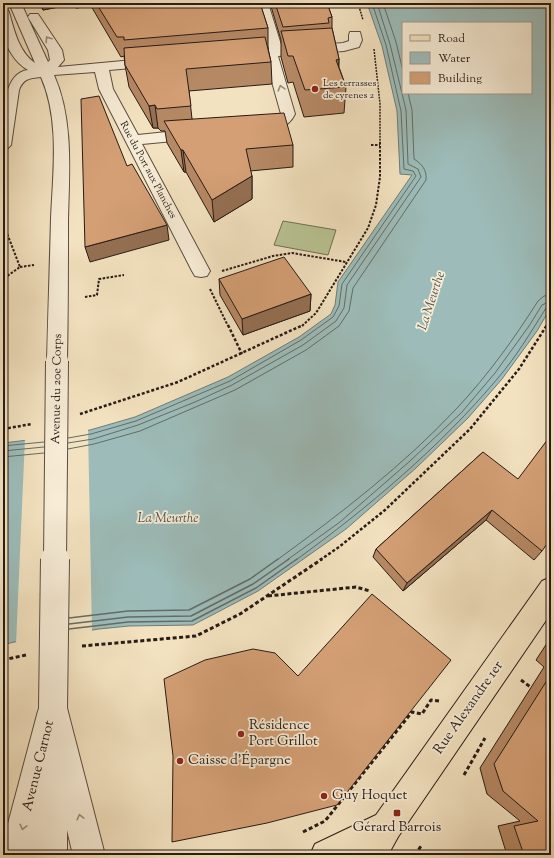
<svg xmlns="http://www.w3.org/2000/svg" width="554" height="858" font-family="'Sorts Mill Goudy',serif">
	<rect width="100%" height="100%" fill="#f3e2c0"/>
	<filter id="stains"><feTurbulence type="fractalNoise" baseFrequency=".005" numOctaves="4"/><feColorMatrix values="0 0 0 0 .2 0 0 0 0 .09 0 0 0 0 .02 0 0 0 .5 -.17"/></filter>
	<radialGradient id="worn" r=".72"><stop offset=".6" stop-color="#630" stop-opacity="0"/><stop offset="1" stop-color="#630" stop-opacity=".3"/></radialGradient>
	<path fill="#b9c393" stroke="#706f54" d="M283 221 336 230 328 255 274 245Z"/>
	<path fill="#9dbcb9" stroke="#6e7c78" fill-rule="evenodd" d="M367 3H551V307L537 331 502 379 468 418 416 468 346 529 258 591 193 625 129 626 99 629 14 642 3 645V443L45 438 90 430 135 417 228 377 299 337 331 314 335 305 338 282 412 175 400 174 397 111 382 46ZM403 23H531V93H403Z"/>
	<path fill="#f3e2c0" d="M88 428 92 632 16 644 25 438Z"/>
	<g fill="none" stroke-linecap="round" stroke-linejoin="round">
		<path stroke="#626c68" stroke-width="1" d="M383 3 396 42 403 71
			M68 438 91 434 136 421 230 381 301 340 333 317 339 306 342 284 416 176 413 171 404 169 401 111 386 45 372 3
			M68 443 93 439 138 425 195 402 232 385 303 345 336 321 344 308 347 285 421 177 418 169 408 164 406 110 390 44 377 3
			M3 446 44 442
			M68 449 94 444 140 431 235 390 306 350 339 326 349 311 353 288 426 180C427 170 422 164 414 159L412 110 408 93
			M3 451 44 447
			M3 457 44 453
			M277 560C340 514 404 465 458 407 488 375 514 339 538 301L544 296 551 295
			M287 560 340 522 410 461 462 412 495 373 529 326 542 305 551 301
			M296 560C369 507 440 447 498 378 516 357 531 332 546 308L551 306"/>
		<path stroke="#626c68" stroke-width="1.5" d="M69 618 128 611 189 610 250 579 278 559
			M69 624 128 617 191 616 253 584 289 559
			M69 629 128 622 192 621 256 588 297 559"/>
		<g stroke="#5b4d40" stroke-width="2">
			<path id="minor" d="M9 3H21L48 62 50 60 48 50 28 17 30 14H38L62 50 64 60 58 67 155 58 160 59 162 62 160 65 155 66 109 70 113 89 138 135 195 129 200 131 203 134 200 137 195 139 142 144 210 271 207 276 201 277 195 276 192 271 99 89 95 72 54 75C74 120 69 173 68 220 68 267 68 314 67 361L64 367 57 369 50 367 47 361C48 313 50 266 51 218 53 172 60 120 41 77 29 78 23 79 19 90L11 145 8 148 3 150C3 126 0 73 28 70 15 63 6 47 3 34 2 26 3 16 3 8L7 9 9 12C14 30 19 52 35 63Z
				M256 3H268L282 48 343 43 349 41V35L350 32H360L362 40 359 47 344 51 278 56 295 114C288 129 268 135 252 131L250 128 252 125C262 122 274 124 281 114L265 57 239 59 234 58 232 55 234 52 239 51 269 49Z
				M53 694 63 698 67 708 105 855H73L67 830V855H3L5 835 38 711 43 698Z"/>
		</g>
		<g stroke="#281b16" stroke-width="2">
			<path id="major" d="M551 577V613L398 837 388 855H310L315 844 376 815 542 581Z"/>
		</g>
		<path stroke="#281b16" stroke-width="1.5" stroke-dasharray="2 1" stroke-linecap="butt" d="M358 3 363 20
			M374 49 380 104V143"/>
		<path stroke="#281b16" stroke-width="2" stroke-dasharray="2.5 1.5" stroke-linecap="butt" d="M371 145H380
			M3 223 20 267 3 279
			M20 267 34 265
			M222 271 273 256 292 253 346 262
			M210 289 228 326
			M85 297 97 295 99 279 124 275
			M302 326 316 313 368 228 376 205 380 177V142
			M546 326 551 319"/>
		<path stroke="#281b16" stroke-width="2.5" stroke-dasharray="3 2" stroke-linecap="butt" d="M228 325 242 354
			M80 414 178 382 303 325
			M3 429 32 424
			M320 560 339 547 385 510 470 429 519 369 547 325"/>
		<path stroke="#281b16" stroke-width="3" stroke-dasharray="4 2.5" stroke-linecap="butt" d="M268 596 356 587 370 591
			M82 646 196 636 240 614 322 559
			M3 660 26 655
			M521 680 533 689
			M464 775 485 738
			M303 832 325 821 412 712 422 714 431 700 439 701
			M415 855 421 846"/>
		<use href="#minor" fill="#f7ecd6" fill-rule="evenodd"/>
		<use href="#major" fill="#f3e2c0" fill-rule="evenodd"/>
		<g stroke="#5b4d40" stroke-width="24" stroke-linecap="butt">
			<path id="minor-bridge-far1" d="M55 560 57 361"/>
		</g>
		<g stroke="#5b4d40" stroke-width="30" stroke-linecap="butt">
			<path id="minor-bridge" d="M53 708 55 559"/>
		</g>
		<use href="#minor-bridge-far1" stroke="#f7ecd6" stroke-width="22"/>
		<use href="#minor-bridge" stroke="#f7ecd6" stroke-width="28"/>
	</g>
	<path fill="#b68965" stroke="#281b16" d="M39 3H260L268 28V48L271 62 272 84 189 91 192 119 293 145V167L250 171 252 176V199L214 222 186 172H184L167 143 165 131H161L158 128H153L129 87 125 65 124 56 121 57 91 6 76 8 74 4 43 10Z
		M270 3H327L332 17V28L339 59V67L346 87 344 113 304 117 293 82 288 83 281 57V40Z
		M219 279 311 294 310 311 243 335 220 295Z
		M483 452 542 551 534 560 486 520 403 591 373 557 376 549Z
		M551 637V855H507L498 826 520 821 487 794 480 768 544 667 536 660Z"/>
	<path fill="#946f52" stroke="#281b16" d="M41 3H74V4L43 10Z
		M75 3H90L91 6 76 8Z
		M339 59 337 86 336 60Z
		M155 105 158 128H153L149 106Z
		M181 150H183L186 172H184Z
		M252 176V199L214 222 212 200Z
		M167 225 169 240 90 262 85 247Z
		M311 294 310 311 243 335 242 319Z
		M492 510 486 520 403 591 407 583Z"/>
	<path fill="#d49f75" stroke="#281b16" d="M96 3H260L268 28 124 40V37H117Z
		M275 3H327L332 17 328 18 329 23 283 27Z
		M332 28 339 59 336 60 346 87 305 90 293 56H288L281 31Z
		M265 37 271 62 186 69 191 106 157 109 155 105 149 106 125 65 124 48Z
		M99 96 127 166 132 164 167 225 85 247 81 99Z
		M284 113 293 145 246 149 252 176 212 200 183 150H181L164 121Z
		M284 257 311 294 242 319 219 279Z
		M551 435V538L542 551 492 510 407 583 376 549 483 452 518 479Z
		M372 594 451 660 337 805 267 823 172 842 173 756 164 679 205 660 253 649 275 653 298 676Z
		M551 674V855H524L514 826 538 821 503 791 494 764Z"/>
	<defs><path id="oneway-chevron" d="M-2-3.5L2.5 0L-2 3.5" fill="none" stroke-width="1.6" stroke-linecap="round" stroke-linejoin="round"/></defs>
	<g stroke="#9a8e80">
		<use href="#oneway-chevron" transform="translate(48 39) rotate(-123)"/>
		<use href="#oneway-chevron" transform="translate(281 88) rotate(-106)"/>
		<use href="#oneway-chevron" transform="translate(80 817) rotate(-104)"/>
		<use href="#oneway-chevron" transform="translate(23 827) rotate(104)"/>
	</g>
	<g fill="#8f2418" stroke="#f7ecd6" stroke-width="1.5">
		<circle cx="315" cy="89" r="4"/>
		<circle cx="241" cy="734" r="4"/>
		<circle cx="180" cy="761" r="4"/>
		<circle cx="324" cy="796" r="4"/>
		<rect x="393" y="809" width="8" height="8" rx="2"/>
	</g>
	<g text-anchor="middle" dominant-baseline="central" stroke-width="3.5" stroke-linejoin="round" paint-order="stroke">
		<g font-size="10" fill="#281b16" stroke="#f7ecd6" text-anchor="start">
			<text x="323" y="83">Les terrasses<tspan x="323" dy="12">de cyrenes 2</tspan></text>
		</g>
		<g font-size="10" fill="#281b16" stroke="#f7ecd6">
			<text transform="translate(148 170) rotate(62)">Rue du Port aux Planches</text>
		</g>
		<g font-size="12" fill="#281b16" stroke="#f7ecd6">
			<text transform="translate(57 389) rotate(-89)">Avenue du 20e Corps</text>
		</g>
		<g font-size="13" font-style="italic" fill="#51534f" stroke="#f7ecd6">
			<text transform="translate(432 301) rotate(-72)">La Meurthe</text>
			<text x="168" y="519">La Meurthe</text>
		</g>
		<g font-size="14" fill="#281b16" stroke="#f7ecd6">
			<text transform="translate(469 708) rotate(-55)">Rue Alexandre 1er</text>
			<text transform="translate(39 766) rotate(-76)">Avenue Carnot</text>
		</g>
		<g font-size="14" fill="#281b16" stroke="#f7ecd6" text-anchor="start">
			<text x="249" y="726">Résidence<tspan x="249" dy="16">Port Grillot</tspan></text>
			<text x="188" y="761">Caisse d'Épargne</text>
			<text x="332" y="796">Guy Hoquet</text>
			<text x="397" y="828" text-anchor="middle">Gérard Barrois</text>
		</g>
	</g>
	<rect width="554" height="858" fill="none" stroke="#f3e2c0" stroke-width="16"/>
	<rect x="4" y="4" width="546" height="850" fill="none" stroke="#281b16" stroke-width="2"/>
	<rect x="8" y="8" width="538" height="842" fill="none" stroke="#281b16"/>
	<rect x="402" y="22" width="130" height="72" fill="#f7ecd6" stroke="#a49889"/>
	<rect x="410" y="35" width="20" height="6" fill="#f3e2c0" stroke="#a49889"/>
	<text x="438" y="42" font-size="12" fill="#281b16">Road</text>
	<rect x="410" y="52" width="20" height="12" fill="#9dbcb9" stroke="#a49889"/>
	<text x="438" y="62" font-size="12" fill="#281b16">Water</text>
	<rect x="410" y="72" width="20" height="12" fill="#d49f75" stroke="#a49889"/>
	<text x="438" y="82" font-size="12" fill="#281b16">Building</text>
	<rect width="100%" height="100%" filter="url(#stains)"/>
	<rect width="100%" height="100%" fill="url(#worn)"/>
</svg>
